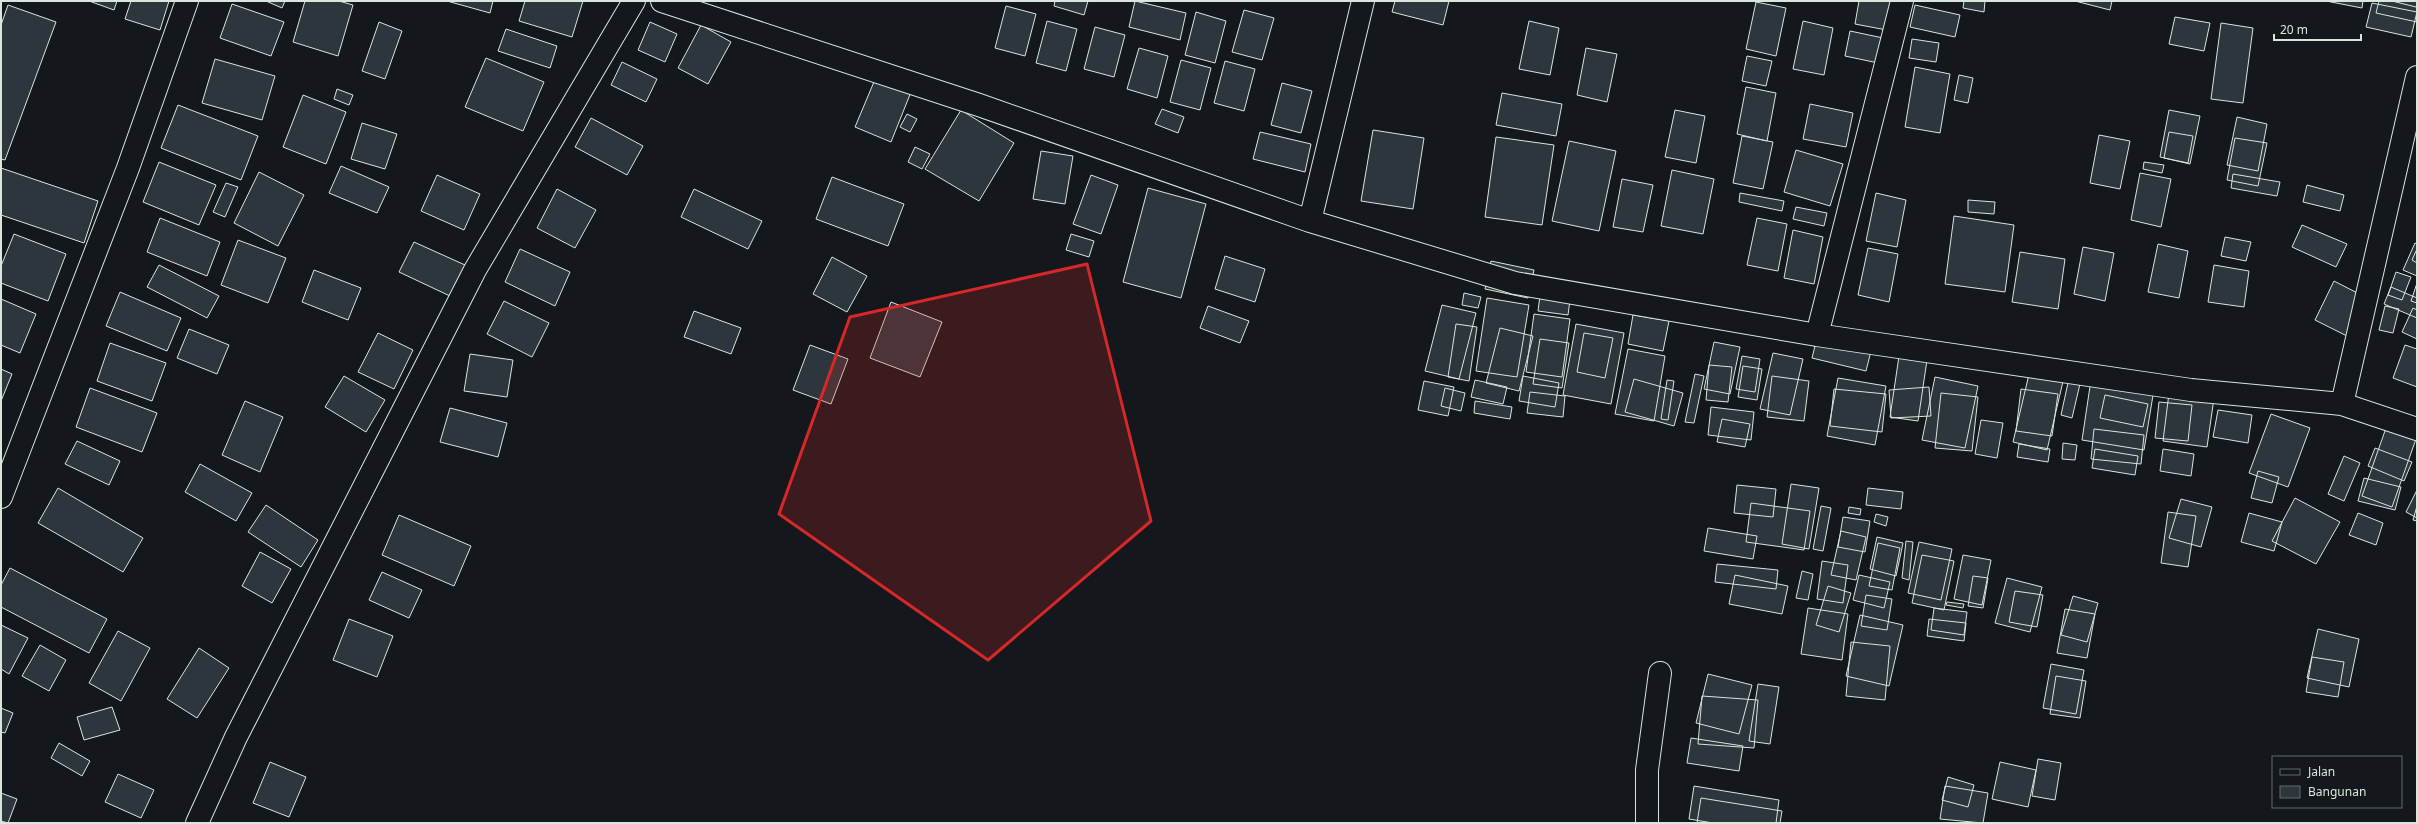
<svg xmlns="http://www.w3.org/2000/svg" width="2418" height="824" font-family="'Noto Sans',sans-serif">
	<rect width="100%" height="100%" fill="#14181c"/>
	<path fill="#2c363c" stroke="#d8e6dc" d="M89 1H117L114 10Z
		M131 1H169L160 30 125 19Z
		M266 1H285L282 8Z
		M305 1H339L353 5 338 56 293 42Z
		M447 1H493L490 13Z
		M525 1H583L572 37 519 21Z
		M1055 1H1088L1084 15 1054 6Z
		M1135 1 1186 13 1180 40 1129 27Z
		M1395 1H1449L1443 25 1392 12Z
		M1859 1H1898L1892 31 1855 24Z
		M1964 1H1985L1984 12 1963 8Z
		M2075 1H2112L2110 10Z
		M2326 1H2363L2362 8Z
		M2379 1H2417V22L2376 13Z
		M2392 1H2417V5L2416 7Z
		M1756 2 1786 8 1776 56 1746 49Z
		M2372 3 2417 12 2411 37 2366 27Z
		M232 4 284 22 271 56 220 38Z
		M8 5 56 22 5 160 1 159V25Z
		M1915 5 1960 15 1955 37 1910 27Z
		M1006 6 1036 14 1025 56 995 48Z
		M1244 10 1274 18 1262 60 1232 52Z
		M1196 12 1226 21 1215 63 1185 55Z
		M2175 17 2210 23 2204 51 2169 44Z
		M1047 21 1077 29 1066 71 1036 63Z
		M1529 21 1559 28 1550 75 1519 69Z
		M1803 21 1833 28 1824 75 1793 69Z
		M379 22 402 31 385 79 362 71Z
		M650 22 677 34 665 62 638 50Z
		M2221 23 2253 28 2243 103 2211 99Z
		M701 25 731 42 708 84 678 68Z
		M1095 27 1125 35 1114 77 1084 69Z
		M506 29 557 46 550 68 498 51Z
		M1850 31 1888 39 1883 64 1845 56Z
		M1912 39 1939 43 1936 62 1909 58Z
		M1139 48 1168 56 1157 98 1127 89Z
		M1586 48 1617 54 1607 102 1577 95Z
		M1747 56 1772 61 1766 86 1742 81Z
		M486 58 544 82 523 131 465 107Z
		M215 59 275 76 262 120 202 103Z
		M1181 60 1211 68 1200 110 1170 102Z
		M1225 61 1255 69 1244 111 1214 103Z
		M622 62 657 79 646 102 611 85Z
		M1915 67 1950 74 1940 133 1905 127Z
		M1959 75 1973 78 1968 103 1954 100Z
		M876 77 911 92 891 142 855 127Z
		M1282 83 1312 91 1301 133 1271 125Z
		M1746 87 1776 93 1767 141 1737 134Z
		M337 89 353 95 349 105 334 99Z
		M1502 93 1562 104 1556 136 1496 125Z
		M303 95 346 112 326 164 283 147Z
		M1810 104 1853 113 1846 147 1803 139Z
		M178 105 258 136 241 180 161 148Z
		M1162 109 1184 117 1178 133 1155 124Z
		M961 110 1014 143 979 201 925 169Z
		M1675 110 1705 116 1696 163 1665 157Z
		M2169 110 2200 116 2190 164 2160 157Z
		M907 114 917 119 910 132 900 127Z
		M2237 117 2267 124 2258 171 2227 165Z
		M591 118 643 146 627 175 575 147Z
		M362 123 397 134 385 169 351 159Z
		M1373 130 1424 138 1413 209 1361 201Z
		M1260 132 1311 144 1305 172 1253 159Z
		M2169 132 2193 136 2188 163 2164 158Z
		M2099 135 2130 141 2120 189 2090 183Z
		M1742 136 1773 142 1763 189 1733 183Z
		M1496 137 1554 145 1542 225 1485 217Z
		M2235 138 2267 143 2258 186 2227 180Z
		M1569 141 1616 151 1599 231 1552 221Z
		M915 147 930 154 922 169 908 162Z
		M1796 150 1843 164 1830 206 1784 192Z
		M1041 151 1073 156 1065 204 1033 199Z
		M159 162 216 185 199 225 143 202Z
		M2144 162 2164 165 2162 173 2143 169Z
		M341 166 389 187 377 213 329 193Z
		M1 168 98 201 84 243 1 215Z
		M1672 170 1714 179 1703 234 1661 226Z
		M259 172 304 195 278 246 234 223Z
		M2140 173 2171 179 2161 227 2131 220Z
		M2233 174 2280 182 2277 196 2231 188Z
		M437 175 480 194 464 230 421 211Z
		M1091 175 1118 185 1101 234 1073 224Z
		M832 177 904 204 888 246 816 219Z
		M1622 179 1653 185 1643 232 1613 227Z
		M226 183 238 187 225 217 213 212Z
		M2307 185 2344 195 2340 211 2303 202Z
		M1148 188 1206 204 1181 298 1123 282Z
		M557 189 596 210 575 248 537 228Z
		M694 189 762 221 748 249 681 217Z
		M1740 193 1784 201 1782 211 1739 202Z
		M1876 193 1906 200 1897 247 1866 241Z
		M1968 200 1995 202 1994 214 1968 212Z
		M1796 207 1827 213 1824 226 1793 219Z
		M1954 216 2014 225 2005 292 1945 284Z
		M160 218 220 242 207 276 147 252Z
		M1757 218 1787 224 1778 271 1747 265Z
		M2302 225 2347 244 2336 267 2292 247Z
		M1793 230 1823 237 1814 284 1784 278Z
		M14 234 66 254 48 301 1 283V266Z
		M1071 234 1094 241 1089 257 1066 250Z
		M2225 237 2251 242 2246 261 2221 256Z
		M238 240 286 258 268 303 221 285Z
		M414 242 465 265 450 296 399 272Z
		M2415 243 2417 244V276L2403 270Z
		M2158 244 2188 251 2179 298 2148 292Z
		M2083 247 2114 253 2105 301 2074 294Z
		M1868 248 1898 254 1889 302 1858 295Z
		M520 249 570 272 555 306 505 282Z
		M2417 249V263L2412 260Z
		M2020 252 2065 259 2058 309 2012 302Z
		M1225 256 1265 269 1255 302 1215 289Z
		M832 257 867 276 847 312 813 294Z
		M1491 261 1534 270 1528 298 1485 289Z
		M159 265 219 296 207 318 147 287Z
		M2214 265 2249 271 2244 307 2208 302Z
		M314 270 361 288 348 320 302 302Z
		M2396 272 2411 277 2402 300 2388 295Z
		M1542 280 1572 285 1568 315 1538 311Z
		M2334 281 2371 300 2351 338 2315 320Z
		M2417 283V303L2411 301Z
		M2391 287 2417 298V318L2384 304Z
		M120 292 181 318 167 351 106 326Z
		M1464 293 1481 297 1478 308 1462 305Z
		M1487 298 1529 305 1517 377 1476 371Z
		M1 299 36 314 20 353 1 345Z
		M504 301 549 323 532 357 487 334Z
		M891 302 942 322 920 377 870 358Z
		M1442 305 1476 313 1459 379 1425 371Z
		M1208 306 1249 321 1240 343 1200 328Z
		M2385 306 2399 309 2393 333 2379 330Z
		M2413 308 2417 310V339L2402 332Z
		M694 311 741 328 731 354 684 337Z
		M1534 314 1570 319 1562 377 1526 372Z
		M1633 315 1669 321 1663 351 1628 344Z
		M1456 324 1477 327 1469 381 1448 377Z
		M1576 324 1624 333 1611 404 1563 395Z
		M1500 328 1533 336 1519 391 1486 383Z
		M189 329 229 345 217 374 177 358Z
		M378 333 413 350 394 389 358 372Z
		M1584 333 1613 338 1605 378 1577 372Z
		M1818 334 1872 347 1866 371 1812 358Z
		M1540 339 1569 343 1562 388 1533 384Z
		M1714 342 1740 347 1730 394 1704 389Z
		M110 343 166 363 152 401 97 381Z
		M810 345 848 359 831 404 793 390Z
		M2405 345 2417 349V387L2393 378Z
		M1628 349 1665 356 1654 421 1615 414Z
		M1773 353 1803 359 1790 415 1760 409Z
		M470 354 513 360 507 397 464 391Z
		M1742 356 1760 359 1755 392 1736 389Z
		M1899 356 1927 360 1918 421 1890 417Z
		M1709 365 1732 367 1728 402 1706 400Z
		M1743 366 1762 369 1757 400 1738 397Z
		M1 369 12 374 1 401Z
		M2071 369 2083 371 2072 418 2061 415Z
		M2030 370 2064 377 2047 450 2013 442Z
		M2092 373 2155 383 2144 450 2082 440Z
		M1695 374 1704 376 1694 423 1685 422Z
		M344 376 385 400 366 432 325 407Z
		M1523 376 1559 383 1555 407 1519 401Z
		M1772 376 1809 381 1804 421 1767 417Z
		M1935 377 1978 386 1965 448 1922 440Z
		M1838 378 1886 386 1875 445 1827 436Z
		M1634 379 1683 393 1674 426 1625 412Z
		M1475 380 1507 387 1503 404 1471 397Z
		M1667 380 1674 381 1668 420 1661 419Z
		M1424 381 1454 387 1448 416 1418 410Z
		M2170 385 2215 391 2207 447 2163 441Z
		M1929 387 1931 416 1891 418 1889 390Z
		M90 388 157 413 142 452 76 427Z
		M1445 388 1465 393 1461 411 1441 406Z
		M1834 389 1886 394 1882 432 1830 426Z
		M2021 389 2058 394 2052 436 2016 431Z
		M1530 392 1565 396 1563 417 1527 413Z
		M1941 393 1978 397 1972 451 1935 448Z
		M2105 395 2148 404 2143 427 2100 418Z
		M245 401 283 417 260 472 222 455Z
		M1475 401 1512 407 1510 419 1474 413Z
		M2159 402 2192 405 2188 441 2155 438Z
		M1711 407 1754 412 1751 440 1708 435Z
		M450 408 507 423 498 457 440 442Z
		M2218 410 2252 415 2248 443 2213 437Z
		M2271 414 2310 428 2288 487 2249 473Z
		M1722 419 1750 424 1745 447 1717 442Z
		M1981 420 2003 423 1997 458 1975 454Z
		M2386 428 2416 439 2392 507 2362 496Z
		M2094 429 2144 435 2141 464 2091 459Z
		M77 441 120 461 109 485 65 464Z
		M2063 443 2077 445 2075 460 2062 459Z
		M2019 444 2050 449 2048 462 2017 457Z
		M2375 448 2412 462 2404 481 2368 466Z
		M2095 449 2138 456 2135 475 2092 468Z
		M2163 449 2194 454 2191 476 2160 471Z
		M2344 456 2360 463 2344 501 2328 494Z
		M200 464 252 493 236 521 185 492Z
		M2258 471 2279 477 2272 503 2251 498Z
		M2364 478 2401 487 2395 510 2358 501Z
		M1791 484 1819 488 1809 549 1782 544Z
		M1737 485 1776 489 1773 517 1734 513Z
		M58 488 143 538 123 572 38 523Z
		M1868 488 1903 492 1901 509 1866 505Z
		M2417 490V518L2406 512Z
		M2295 498 2340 522 2316 564 2272 541Z
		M2181 499 2212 507 2201 547 2169 538Z
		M1751 503 1810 511 1804 550 1746 542Z
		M266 505 318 540 301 567 248 532Z
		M1821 506 1831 508 1823 551 1813 549Z
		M2417 506V521L2413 520Z
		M1849 507 1861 509 1860 515 1848 513Z
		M2168 512 2196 516 2188 567 2161 563Z
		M2249 513 2282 522 2274 551 2241 542Z
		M2358 513 2383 523 2376 545 2349 535Z
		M1876 514 1888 517 1886 526 1874 522Z
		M399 515 471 546 454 586 382 555Z
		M1843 517 1870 521 1865 552 1838 547Z
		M1708 528 1757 536 1753 559 1704 551Z
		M1841 531 1866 537 1856 580 1831 575Z
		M1877 537 1903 543 1896 576 1870 569Z
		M1906 541 1913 542 1909 580 1902 578Z
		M1919 542 1952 549 1941 600 1908 593Z
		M1878 543 1900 548 1892 590 1869 586Z
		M260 552 291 569 272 603 242 586Z
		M1922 555 1954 561 1944 610 1912 603Z
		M1963 555 1991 560 1982 605 1954 599Z
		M1822 561 1848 565 1843 603 1817 599Z
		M1717 564 1778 570 1776 589 1715 582Z
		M10 568 107 619 89 653 1 607V585Z
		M1802 571 1813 574 1808 600 1796 598Z
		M382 572 422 590 409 618 369 600Z
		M1735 575 1788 586 1782 614 1729 604Z
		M1859 575 1890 582 1884 608 1853 600Z
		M1973 576 1988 578 1983 608 1968 606Z
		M2007 578 2042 587 2030 632 1995 623Z
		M1828 586 1851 593 1839 632 1816 625Z
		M2015 591 2043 595 2037 627 2009 622Z
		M1866 595 1892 599 1887 630 1861 626Z
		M2073 596 2098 603 2087 642 2061 635Z
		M1947 602 1964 604 1963 608 1946 605Z
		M1808 608 1848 614 1842 660 1801 654Z
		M1934 608 1967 612 1964 635 1931 630Z
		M2065 609 2095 614 2087 658 2057 653Z
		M1860 615 1903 625 1889 686 1846 676Z
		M349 619 393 636 377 677 333 660Z
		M1929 619 1966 623 1964 641 1927 636Z
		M1 625 28 638 9 674 1 669Z
		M2318 629 2359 639 2349 687 2307 678Z
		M118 631 150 648 121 701 89 683Z
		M1851 642 1890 646 1885 700 1846 696Z
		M40 645 66 660 49 691 22 676Z
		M199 648 229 668 197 718 167 699Z
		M2312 657 2344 662 2338 697 2306 692Z
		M2051 664 2084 670 2076 714 2043 708Z
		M1708 674 1752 685 1739 734 1696 723Z
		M2056 676 2086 681 2080 718 2050 714Z
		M1758 684 1779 687 1770 744 1749 741Z
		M1702 696 1758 700 1754 748 1698 744Z
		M112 707 120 730 84 740 77 717Z
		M1 708 13 713 5 733 1 732Z
		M1691 738 1743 746 1739 771 1687 763Z
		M59 743 90 761 82 776 51 758Z
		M2038 759 2061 763 2055 800 2032 796Z
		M270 762 306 777 289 817 253 803Z
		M2000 762 2036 770 2028 807 1992 799Z
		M118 774 154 790 141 818 105 802Z
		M1948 777 1974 785 1968 807 1942 800Z
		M1694 786 1779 800 1776 823H1713L1689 819Z
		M1945 786 1988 793 1983 823 1940 819Z
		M1 793 17 799 8 823 1 821Z
		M1701 798 1782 811 1780 823H1697Z"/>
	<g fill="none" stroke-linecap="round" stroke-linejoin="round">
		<g stroke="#d8e6dc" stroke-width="24">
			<path id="minor" d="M662 1 979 105 1310 221 1515 283 1817 335 2191 390 2342 404 2417 429
				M1310 221 1363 1
				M1817 335 1902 1
				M2342 404 2417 77
				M1 497 128 168 187 1
				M197 823 236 737 475 270 634 1
				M1647 823V770L1660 673"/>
		</g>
		<use href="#minor" stroke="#14181c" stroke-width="22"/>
	</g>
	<path fill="#d62828" fill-opacity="0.2" stroke="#d62828" stroke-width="3" stroke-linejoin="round" d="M1087 264 1151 521 988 660 779 514 850 317Z"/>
	<rect width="2418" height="824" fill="none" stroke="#d8e6dc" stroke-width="4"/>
	<rect x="2272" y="756" width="130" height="52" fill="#14181c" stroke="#626a69"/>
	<rect x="2280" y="769" width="20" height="6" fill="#14181c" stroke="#626a69"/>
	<text x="2308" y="776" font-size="12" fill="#d8e6dc">Jalan</text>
	<rect x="2280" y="786" width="20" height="12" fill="#2c363c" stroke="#626a69"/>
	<text x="2308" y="796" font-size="12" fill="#d8e6dc">Bangunan</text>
	<path d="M2274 34v6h87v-6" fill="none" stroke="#d8e6dc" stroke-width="2"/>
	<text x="2280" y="34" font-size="12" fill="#d8e6dc" stroke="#14181c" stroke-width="3" paint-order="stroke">20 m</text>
</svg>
